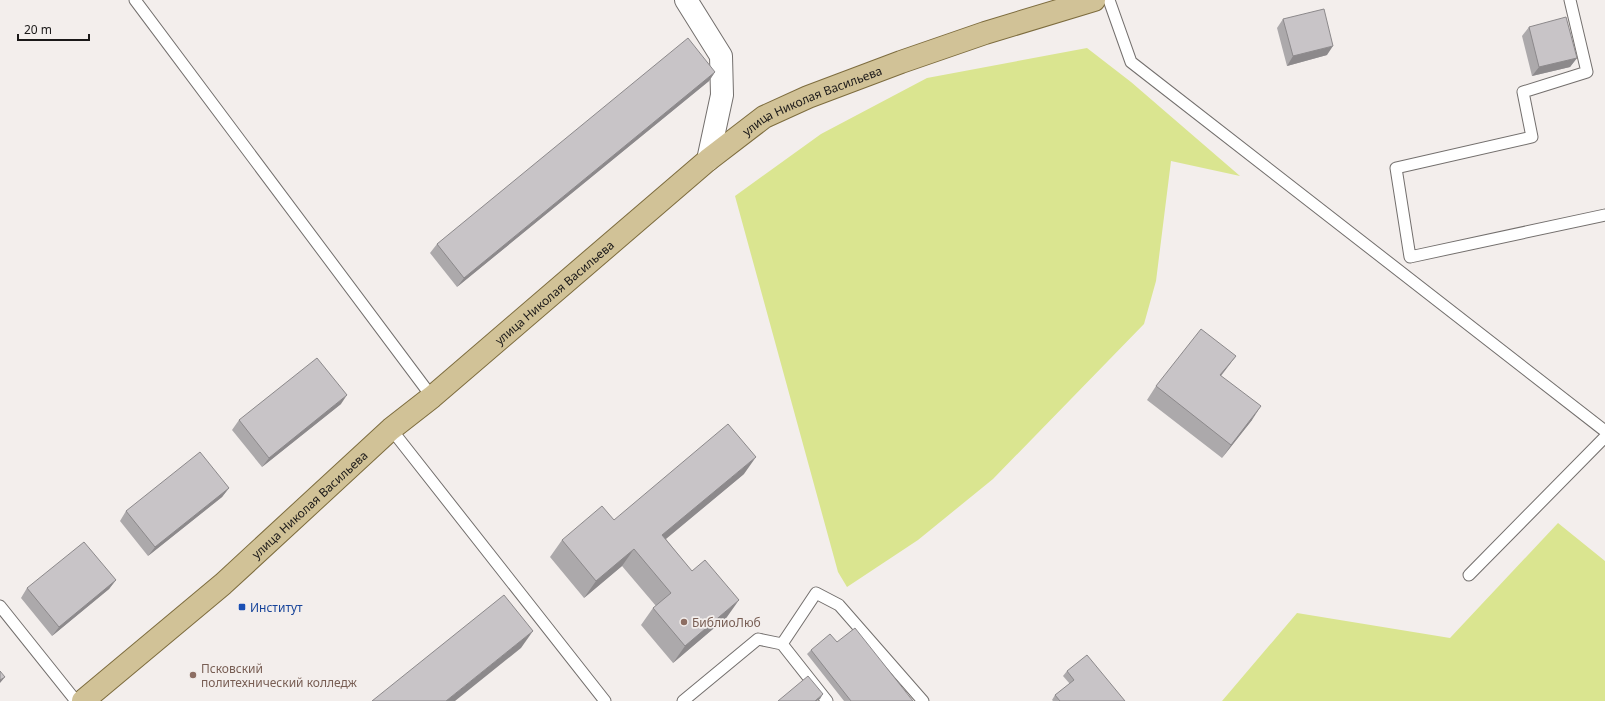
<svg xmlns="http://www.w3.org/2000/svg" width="1605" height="701" font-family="'Noto Sans',sans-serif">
	<rect width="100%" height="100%" fill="#f3eeec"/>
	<path fill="#dae590" d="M1087 48 1131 82 1240 176 1171 161 1156 281 1144 324 993 479 918 540 847 587 838 572 735 196 821 134 927 78Z
		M1558 523 1605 561V701H1222L1297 613 1450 638Z"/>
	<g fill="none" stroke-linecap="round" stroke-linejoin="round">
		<g stroke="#736f6d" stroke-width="13">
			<path id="service" d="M135 0 432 397
				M1109 0 1131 62 1605 431
				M1570 0 1587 72 1523 92 1532 137 1396 168 1410 257 1605 215
				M391 429 605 701
				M1469 575 1605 437
				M0 606 76 701
				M782 644 816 593 839 605 923 701
				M683 701 758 639 782 644 827 701"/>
		</g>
		<g stroke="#736f6d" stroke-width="24">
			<path id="minor" d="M686 0 721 56 722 95 708 160"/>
		</g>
		<g stroke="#7d6c3e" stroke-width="24">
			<g id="primary">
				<path id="s1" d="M83 701 223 584 391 429 432 397 708 160 764 117 808 97 901 62 985 33 1094 0"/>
			</g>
		</g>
		<use href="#service" stroke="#fff" stroke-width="11"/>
		<use href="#minor" stroke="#fff" stroke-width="22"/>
		<use href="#primary" stroke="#d1c297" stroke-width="22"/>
	</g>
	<path fill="#aca9ab" d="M1283 19 1327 55 1287 66 1277 28Z
		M1529 27 1577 58 1570 67 1532 76 1522 36Z
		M715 72 709 81 457 287 430 253 437 244Z
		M1236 356 1221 376 1252 420 1222 458 1147 400 1156 386Z
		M341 404 262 467 232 430 239 420Z
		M744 474 666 539 727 617 673 663 641 625 653 608 656 606 622 566 584 598 550 557 562 540 614 520Z
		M229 488 222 497 148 556 120 521 126 511Z
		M116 580 109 589 52 636 21 598 27 588Z
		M837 642 913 701H844L807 654 811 650Z
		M1067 671 1125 701H1053L1052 700 1055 695 1070 684 1063 676Z"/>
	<path fill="#8c898b" d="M1333 46 1327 55 1287 66 1293 56Z
		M1577 58 1570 67 1532 76 1539 67Z
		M715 72 709 81 457 287 464 278Z
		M1236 356 1226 369 1211 388 1220 375Z
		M347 395 341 404 262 467 269 458Z
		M1261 406 1252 420 1222 458 1231 445Z
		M756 457 744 474 650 552 662 535Z
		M229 488 222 497 148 556 155 547Z
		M634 549 622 566 584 598 596 581Z
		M116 580 109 589 52 636 59 627Z
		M739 600 727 617 673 663 685 646Z
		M533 631 521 648 455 701H446Z
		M5 677 0 683V680Z
		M823 694 820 699 817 701H815Z"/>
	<path fill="#c8c4c7" stroke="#8c898b" d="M1324 9 1333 46 1293 56 1283 19Z
		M1566 17 1577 58 1539 67 1529 27Z
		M688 38 715 72 464 278 437 244Z
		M1201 329 1236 356 1220 375 1261 406 1231 445 1156 386Z
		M317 358 347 395 269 458 239 420Z
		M728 424 756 457 662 535 692 571 705 560 739 600 685 646 653 608 671 593 634 549 596 581 562 540 602 506 614 520Z
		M200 452 229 488 155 547 126 511Z
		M84 542 116 580 59 627 27 588Z
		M504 595 533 631 446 701H372Z
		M855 628 913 701H851L811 650 830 634 837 642Z
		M1087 655 1125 701H1060L1055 695 1074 680 1067 671Z
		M0 671 5 677 0 680Z
		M808 676 823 694 815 701H778Z"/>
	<rect fill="#1a4fb4" stroke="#f3eeec" stroke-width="1.5" x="238" y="603" width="8" height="8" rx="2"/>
	<g fill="#8d6e63" stroke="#f3eeec" stroke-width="1.5">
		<circle cx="684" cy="622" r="4"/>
		<circle cx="193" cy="675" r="4"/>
	</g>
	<g text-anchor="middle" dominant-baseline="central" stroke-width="3.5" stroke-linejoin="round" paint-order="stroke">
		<g font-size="12" fill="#1a1818" stroke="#f3eeec">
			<text stroke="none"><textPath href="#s1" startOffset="948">улица Николая Васильева</textPath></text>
			<text stroke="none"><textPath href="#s1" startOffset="624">улица Николая Васильева</textPath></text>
			<text stroke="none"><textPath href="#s1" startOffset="300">улица Николая Васильева</textPath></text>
		</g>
		<g font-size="12" fill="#164399" stroke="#f3eeec" text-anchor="start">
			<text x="250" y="607">Институт</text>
		</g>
		<g font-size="12" fill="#785e54" stroke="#f3eeec" text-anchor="start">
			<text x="692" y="622">БиблиоЛюб</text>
			<text x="201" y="668">Псковский<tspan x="201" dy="14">политехнический колледж</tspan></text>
		</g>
	</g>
	<path d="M18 34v6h71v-6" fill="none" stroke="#1a1818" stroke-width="2"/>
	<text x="24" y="34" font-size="12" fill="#1a1818" stroke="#f3eeec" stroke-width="3" paint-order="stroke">20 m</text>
</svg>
